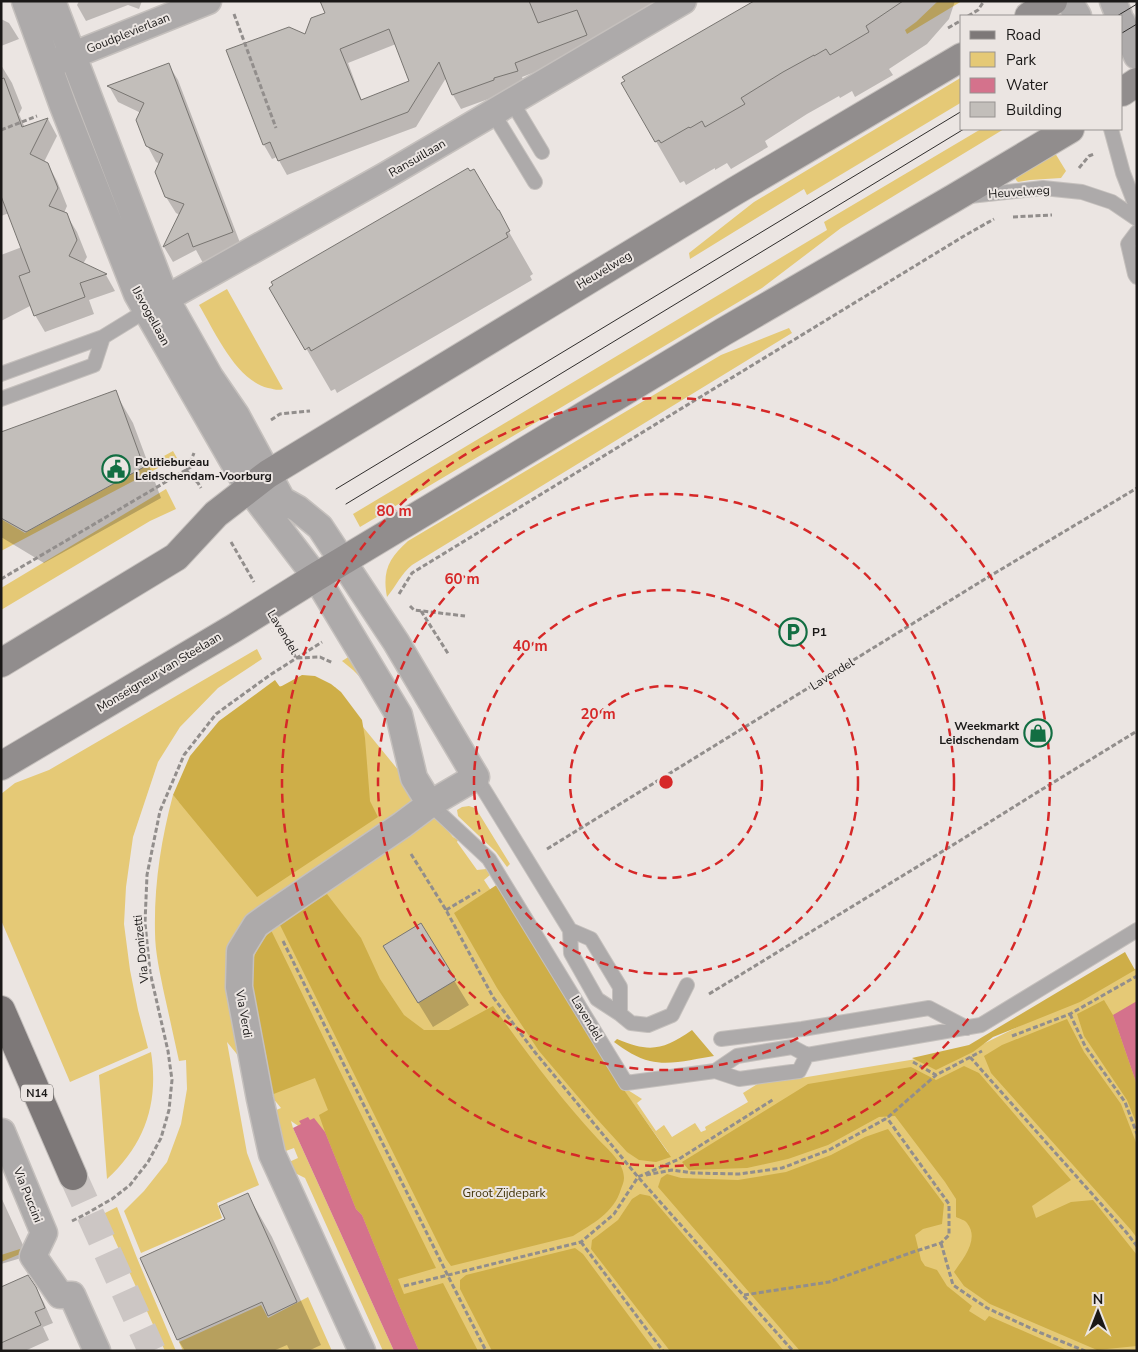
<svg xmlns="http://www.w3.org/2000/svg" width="1138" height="1352" font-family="'Nunito Sans',sans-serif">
	<rect width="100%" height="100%" fill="#ebe5e2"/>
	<path fill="#e5c976" d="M938 1H962L907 34 905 30 916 22Z
		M962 77V102L807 195 804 189 690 259 689 253 754 202Z
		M981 129H1004L841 228 762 288 360 527 353 514 827 230 824 222Z
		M1055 153 1066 171 1061 178 1030 180 1018 182 1016 180 1015 177Z
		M227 289 283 389C278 391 274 389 268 388 236 380 215 332 199 305Z
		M789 328 792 333 412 565C401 574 396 586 387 597 382 571 389 558 408 541L721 355Z
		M173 451 177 458 1 551V519L25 533Z
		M166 489 176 509 150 521 1 610V588Z
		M257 649 262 659 218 688 180 727 158 762 133 837 126 887 124 924 130 970 138 1010 148 1048 70 1082 1 920V794L15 783 49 770Z
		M350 656 366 683 353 670 342 661Z
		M278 686 335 687 354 716 453 837 458 840 457 842 477 870 486 869 490 875 484 880 665 1155 668 1152 620 1085 642 1099 637 1103 656 1131 664 1125 672 1137 695 1123 701 1132 706 1130 705 1127 748 1102 743 1093 759 1083 795 1079 971 1050 1137 968V1351H405L307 1132 291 1121 293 1128 394 1351H383L305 1178 293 1172 289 1162 298 1158 294 1148 283 1152 274 1111 281 1108 227 1042 247 1153 259 1185 217 1203 222 1218 141 1253 124 1211 144 1191 167 1162 181 1124 187 1089 186 1060 179 1061C174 1038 169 1015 164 993 160 973 155 952 155 932 154 885 161 840 173 795L179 802Z
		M469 806 475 808 478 812 510 864 507 867 496 852 458 816 457 810 462 807Z
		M151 1052C159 1103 145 1144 107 1179L99 1075Z
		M117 1207 137 1258 176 1351H165L103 1214Z
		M23 1248 25 1252 1 1262V1255Z
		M308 1297 332 1351H183L179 1342 261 1305 268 1318Z"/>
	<path fill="#ceae48" d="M302 675 315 676 331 684 341 692 362 720 365 738 370 801 378 817 257 897 173 795 190 756 219 721 275 680 280 687Z
		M498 884 622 1087 671 1157 656 1162 639 1160 627 1152 597 1119 539 1051 497 988 454 913Z
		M327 894 361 938 380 979 404 1015 424 1030H449L493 1006C526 1052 559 1097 597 1138 608 1150 624 1162 624 1178 624 1182 622 1186 621 1189 614 1213 592 1224 573 1236L451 1266 446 1259 279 923Z
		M271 930 436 1268 398 1279 404 1294 443 1283 478 1351H419L396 1298 362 1215 356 1209 325 1132 319 1115 328 1110 315 1078 271 1095C270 1068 263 1040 257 1012 255 999 250 984 251 971 252 955 261 942 271 930Z
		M1125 952 1135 970 1080 1002 993 1037 973 1052 936 1070 912 1058 969 1045Z
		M1104 1000 1113 1015 1137 1085V1125L1127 1100 1084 1036 1077 1014Z
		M1067 1019 1084 1052 1121 1104 1137 1145V1238L1131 1230 991 1073 984 1056 1002 1045Z
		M692 1030 714 1056C694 1059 670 1066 650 1061 637 1058 625 1050 614 1042L617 1039C650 1053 663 1050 692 1030Z
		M964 1066 979 1073 1071 1180 1032 1206 1036 1218 1071 1202 1093 1200 1137 1255V1346L1097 1350 990 1304 964 1286 954 1272C963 1259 980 1239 967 1223 965 1220 960 1219 956 1217V1199L945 1182 895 1116 879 1117 828 1145 788 1159 747 1168 689 1170 682 1162 808 1084 911 1067 936 1080Z
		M888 1129 944 1204 942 1224 923 1229 915 1235 921 1260 925 1266 937 1270 947 1286 972 1306 969 1311 985 1321 989 1316 1069 1351H800L658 1187 661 1178 667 1174 681 1178 738 1180 786 1172 831 1155 865 1137Z
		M640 1194 650 1196 784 1351H670L591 1249 592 1240 618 1220 632 1199Z
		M575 1248 583 1254 655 1351H492L460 1289V1280L466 1275Z"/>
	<path fill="#d4728c" d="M1137 1001V1085L1113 1015Z
		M308 1117 310 1120 314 1118 325 1132 356 1209 362 1215 396 1298 419 1351H394L293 1128 301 1124 299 1121Z"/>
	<path fill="#0003" fill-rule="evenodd" d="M79 1H142L139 9 128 5 86 21 77 5Z
		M428 1H670L594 50 522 77 525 85 501 93 502 94 461 109 453 95 446 78 416 127 287 175 277 157 272 159 264 145 228 51 305 36ZM396 44 410 82 362 101 348 63Z
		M756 1H955L949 19 927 44 889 69 893 75 855 97 852 91 840 98 839 96 807 114 765 141 768 147 731 169 727 163 715 170V168L686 185 684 181 680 183 623 84Z
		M1 19 9 23 19 39 1 46Z
		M168 64 178 80 242 248 203 263 196 250 173 262 164 247 180 215 176 213 166 197 160 164 156 162 147 145 141 113 118 102 109 86Z
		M1 65 12 83 22 108 19 114 25 128 48 119 57 136 44 162 47 163 57 181 67 206 64 213 66 214 77 232 87 257 83 264 106 275 115 291 89 300 94 314 45 332 35 315 32 305 1 321V255L22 247 9 213 1 216Z
		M474 171 533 274 530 276 532 280 337 393 335 389 331 391 271 288Z
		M115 392 133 423 161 498 44 563 1 537V434Z
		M420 924 469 1005 433 1027 398 970Z
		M248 1195 272 1237 321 1345 308 1351H290L287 1345 273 1351H185L178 1340 142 1258 227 1220Z
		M1 1197 28 1256 1 1264Z
		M35 1287 44 1303 53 1323 43 1327 49 1340 27 1350V1351H1V1289Z"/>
	<path fill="#c2beba" stroke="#787571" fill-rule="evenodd" d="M320 1H529L538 23 577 10 587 35 515 63 518 71 494 78V80L452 95 439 62 408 112 278 161 270 142 263 145 226 50 289 27 305 34 311 18 325 13ZM389 29 409 81 361 100 340 49Z
		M754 1H903L866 26 869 32 830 55 826 49 814 56V55L783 72 741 98 745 104 705 127 702 121 690 128 689 127 661 143 659 140 655 142 621 83 625 81 622 77Z
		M169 63 233 232 193 247 188 233 163 247 184 204 165 197 155 172 163 154 146 146 136 120 144 103 107 86Z
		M4 78 22 127 48 118 30 154 48 163 58 188 49 206 67 213 77 240 69 256 107 274 80 283 85 297 34 316 19 276 30 272 1 196V79Z
		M468 168 470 171 474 169 498 210H499L510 231 506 233 508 237 311 351 309 347 305 350 269 288 273 285 271 282Z
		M116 390 144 467 26 532 1 518V432Z
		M421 923 456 980 418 1003 383 946Z
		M248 1193 297 1302 268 1316 262 1302 177 1340 140 1258 225 1219 219 1206Z
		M28 1275 36 1287 45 1308 35 1312 41 1325 1 1343V1287Z"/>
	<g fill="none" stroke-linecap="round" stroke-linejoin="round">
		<path stroke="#ccc6c4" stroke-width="28" stroke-dasharray="28 14" stroke-linecap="butt" d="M73 1176 152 1351"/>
		<g stroke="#c5c0bd" stroke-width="16">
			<path id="lane" d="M512 102 542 152
				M493 113 535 182
				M1111 129 1123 173 1137 209
				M970 196 1043 188 1082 192 1112 202 1137 219
				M1137 232 1128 244 1135 274 1137 277
				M1 374 103 337 147 310
				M1 399 94 365 103 337
				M476 777 570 930 571 953 597 999 620 1014 631 1023 648 1025 672 1015 687 985
				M430 804 489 859 626 1083 715 1071 739 1079 799 1071 807 1055
				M570 930 591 939 603 959 620 987V1014
				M721 1039 802 1029 929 1008 967 1028
				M715 1071 737 1056 792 1047 807 1055 981 1025 1137 930"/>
		</g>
		<g stroke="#c5c0bd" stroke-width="29">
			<path id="street" d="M25 1 63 106 137 294 249 489 316 577 399 715 414 778 430 804
				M52 1 166 299 210 377 236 415 282 500 298 509 320 527 396 642 476 777 430 804 402 825 270 915 256 925 240 951 239 987 260 1099 272 1154 362 1351
				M1069 1 1078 16
				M1113 1 1119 16
				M1122 22 1137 56
				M56 62 208 1
				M151 307 385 176 683 1
				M2 1132 44 1233 33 1256 60 1295H72L97 1351"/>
		</g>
		<g stroke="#c5c0bd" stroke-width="30">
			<path id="secondary" d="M1029 16 1053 1
				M1122 92 1137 82
				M1 663 176 557 216 514 268 474 735 191 962 57
				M1 766 234 628 316 577 723 332 954 198 1070 129"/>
		</g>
		<g stroke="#c5c0bd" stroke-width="30">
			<path id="primary" d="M1 1010 73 1176"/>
		</g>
		<path stroke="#928e8c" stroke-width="3" stroke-dasharray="5 2.5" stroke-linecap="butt" d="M234 14 276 128
			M968 16 978 10 984 1
			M948 28 962 20
			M1 130 37 116
			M1079 168 1089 156 1094 154
			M1013 217 1052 215
			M271 420 280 414 310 411
			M186 470 198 483 201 488
			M187 470 194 453
			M231 542 254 582
			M1 579 186 470 199 462
			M399 594 412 573 964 236 994 219
			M410 606 414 610 465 616
			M421 611 449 655
			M282 633 296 658 320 657 333 663
			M547 849 985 579 1137 488
			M411 854 446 910 493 997 534 1051 638 1177 793 1351
			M446 910 480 890
			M283 941 447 1274 486 1351
			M709 994 961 840 1028 798 1137 731
			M1070 1014 1085 1046 1125 1102 1137 1134
			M1012 1036 1070 1014 1137 976
			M970 1057 1126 1232 1137 1246
			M913 1062 936 1075 982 1051
			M646 1175 672 1170 693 1173 739 1174 782 1168 829 1150 887 1118 936 1075
			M72 1221 84 1215 112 1199 130 1185 148 1162 161 1138 169 1110 172 1080 168 1051 150 972 145 923 147 875 160 811 184 755 216 714 270 675 322 642
			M581 1242 663 1351
			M941 1243 953 1285 987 1308 1041 1333 1085 1351
			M404 1286 581 1242 614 1214 638 1177 679 1159 774 1099
			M744 1295 829 1282 913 1252 941 1243 949 1235V1204L887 1118"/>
		<use href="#lane" stroke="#adaaaa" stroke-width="14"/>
		<use href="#street" stroke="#adaaaa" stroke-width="26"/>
		<use href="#secondary" stroke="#918d8d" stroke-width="28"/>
		<use href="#primary" stroke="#7d7878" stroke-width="28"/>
		<path stroke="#302e2d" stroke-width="1" d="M1117 16 1137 4
			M1122 33 1137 24
			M336 489 962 111
			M346 504 964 129"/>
	</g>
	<g fill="none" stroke="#d62828" stroke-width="2.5" stroke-dasharray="9 6">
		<circle cx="666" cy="782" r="96"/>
		<circle cx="666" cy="782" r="192"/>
		<circle cx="666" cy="782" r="288"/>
		<circle cx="666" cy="782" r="384"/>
	</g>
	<defs>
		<g id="civic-ring" transform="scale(1.4375)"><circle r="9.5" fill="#ebe5e2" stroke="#126e42" stroke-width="1.5"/><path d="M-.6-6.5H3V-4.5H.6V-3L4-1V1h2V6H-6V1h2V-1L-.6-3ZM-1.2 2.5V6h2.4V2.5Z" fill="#126e42"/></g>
		<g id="parking-ring" transform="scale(1.4375)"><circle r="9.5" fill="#ebe5e2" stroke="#126e42" stroke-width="1.5"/><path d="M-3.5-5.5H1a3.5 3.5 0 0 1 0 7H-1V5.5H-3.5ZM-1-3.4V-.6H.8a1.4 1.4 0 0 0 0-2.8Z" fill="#126e42"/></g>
		<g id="shop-ring" transform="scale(1.4375)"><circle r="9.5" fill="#ebe5e2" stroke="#126e42" stroke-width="1.5"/><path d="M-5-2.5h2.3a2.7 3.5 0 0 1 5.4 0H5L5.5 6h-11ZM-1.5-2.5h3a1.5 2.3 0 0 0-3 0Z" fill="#126e42"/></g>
	</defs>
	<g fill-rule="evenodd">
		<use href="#civic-ring" x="116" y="469"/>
		<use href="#parking-ring" x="793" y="632"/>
		<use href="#shop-ring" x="1038" y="733"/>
	</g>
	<g text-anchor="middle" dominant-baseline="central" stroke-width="4" stroke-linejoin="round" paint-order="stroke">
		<rect fill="#ebe5e2" stroke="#595654" stroke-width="1" x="21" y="1084.5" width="32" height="17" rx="4"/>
		<g font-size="11" font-weight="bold" fill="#1a1817">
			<text x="37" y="1093">N14</text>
		</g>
		<g font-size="12" fill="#1a1817" stroke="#ebe5e2">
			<text transform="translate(128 33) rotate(-22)">Goudplevierlaan</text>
			<text transform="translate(417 158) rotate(-30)">Ransuillaan</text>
			<text transform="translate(1019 192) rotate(-4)">Heuvelweg</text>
			<text transform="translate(604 270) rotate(-31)">Heuvelweg</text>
			<text transform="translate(151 316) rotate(61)">IJsvogellaan</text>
			<text transform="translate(283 632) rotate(59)">Lavendel</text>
			<text transform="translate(159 672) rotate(-31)">Monseigneur van Steelaan</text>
			<text transform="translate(832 674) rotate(-32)">Lavendel</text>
			<text transform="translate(141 949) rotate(-96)">Via Donizetti</text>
			<text transform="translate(244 1014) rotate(80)">Via Verdi</text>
			<text transform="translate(587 1018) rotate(59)">Lavendel</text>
			<text transform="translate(28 1195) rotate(68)">Via Puccini</text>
		</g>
		<g font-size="12" font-weight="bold" fill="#1a1817" stroke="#ebe5e2" text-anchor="start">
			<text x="135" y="462">Politiebureau<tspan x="135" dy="14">Leidschendam-Voorburg</tspan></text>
			<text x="812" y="632">P1</text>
			<text x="1019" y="726" text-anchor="end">Weekmarkt<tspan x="1019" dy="14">Leidschendam</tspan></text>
		</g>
		<g font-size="12" fill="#413306" stroke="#ebe5e2">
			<text x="504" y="1193">Groot Zijdepark</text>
		</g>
	</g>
	<circle cx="666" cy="782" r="8" fill="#d62828" stroke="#ebe5e2" stroke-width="2.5"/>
	<g font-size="15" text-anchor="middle" font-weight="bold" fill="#d62828" stroke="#ebe5e2" stroke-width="4" stroke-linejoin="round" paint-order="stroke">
		<text x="394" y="516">80 m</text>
		<text x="462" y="584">60 m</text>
		<text x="530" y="651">40 m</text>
		<text x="598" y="719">20 m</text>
	</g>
	<rect width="1138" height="1352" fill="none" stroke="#1a1817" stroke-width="5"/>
	<rect x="960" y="15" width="162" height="115" fill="#ebe5e2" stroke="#979391"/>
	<rect x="970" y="31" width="25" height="8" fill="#7d7878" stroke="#979391"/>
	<text x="1006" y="40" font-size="15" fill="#1a1817">Road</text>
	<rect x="970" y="52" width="25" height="15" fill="#e5c976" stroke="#979391"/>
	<text x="1006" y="65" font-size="15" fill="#1a1817">Park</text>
	<rect x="970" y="78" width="25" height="15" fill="#d4728c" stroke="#979391"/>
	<text x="1006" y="90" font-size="15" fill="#1a1817">Water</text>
	<rect x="970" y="102" width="25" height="15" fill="#c2beba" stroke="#979391"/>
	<text x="1006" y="115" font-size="15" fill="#1a1817">Building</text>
	<g transform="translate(1098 1312)" stroke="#ebe5e2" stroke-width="4" paint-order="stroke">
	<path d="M0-4L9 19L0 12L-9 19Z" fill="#1a1817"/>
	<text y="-8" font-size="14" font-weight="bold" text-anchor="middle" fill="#1a1817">N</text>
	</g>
</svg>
